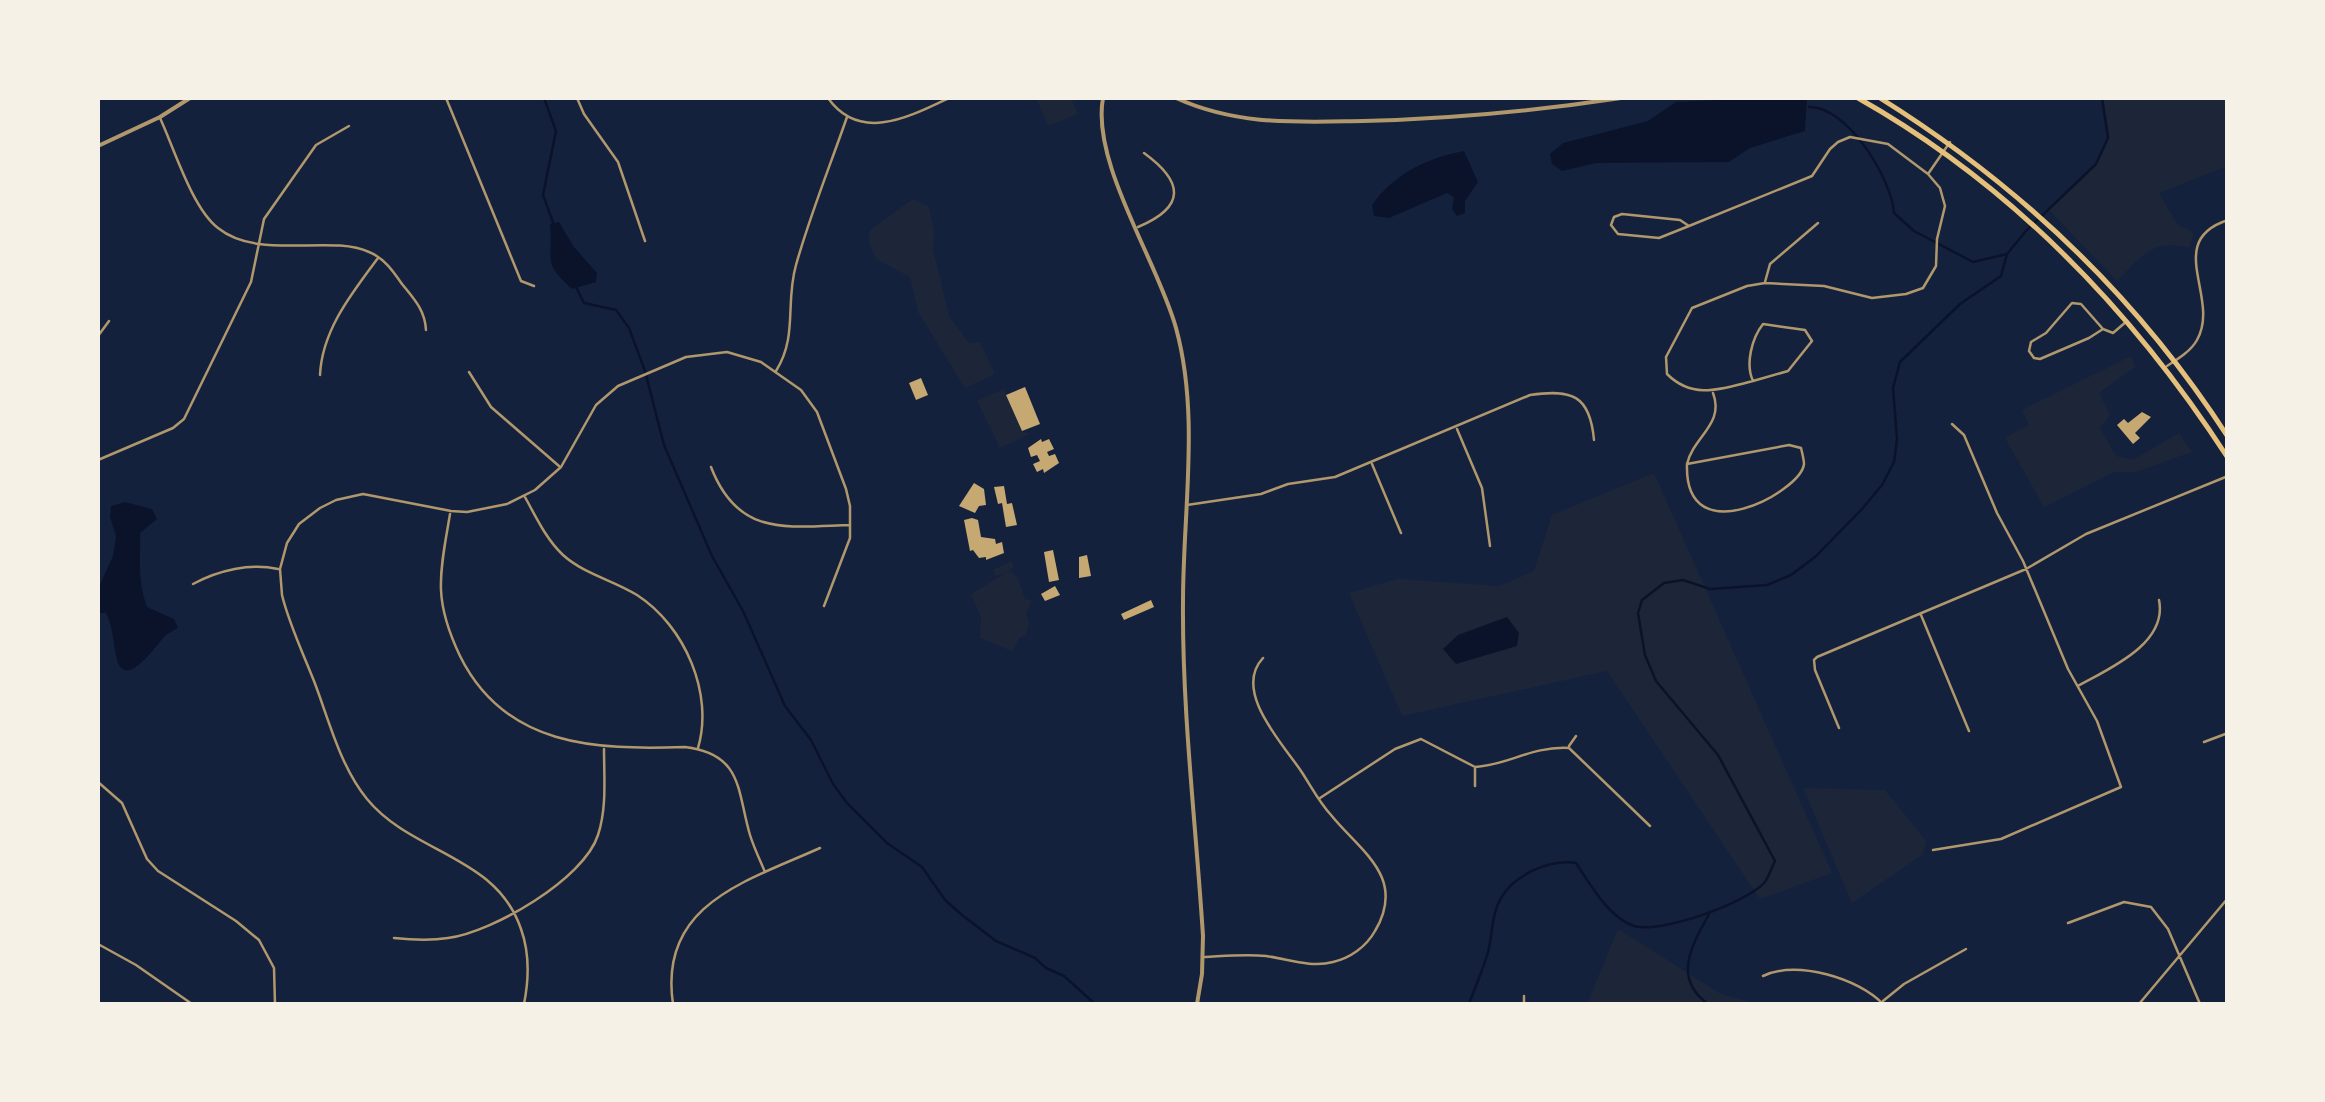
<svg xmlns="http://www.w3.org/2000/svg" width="2325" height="1102" font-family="Cabin,sans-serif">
	<rect width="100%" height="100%" fill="#14213d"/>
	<path fill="#1d2539" d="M1036 98H1071L1078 114 1048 126Z
		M2102 98H2227V166L2159 193 2177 224 2194 233 2189 248C2151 238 2143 256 2117 281L2048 209C2070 188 2102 169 2108 137 2111 125 2103 110 2102 98Z
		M913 199 929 207 934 232 933 250 949 316 969 343 980 342 995 374 965 388 918 312 910 277 876 259 869 242 870 230Z
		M2131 356 2135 367 2099 393 2110 415 2100 428 2116 456 2133 460 2179 433 2192 452 2136 472H2114L2044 507 2005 438 2029 425 2022 410Z
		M1004 389 1021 431 1030 434 1000 448 977 401Z
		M1654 473 1832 873 1760 899 1607 671 1402 716 1349 593 1397 579 1499 586 1534 571 1552 515Z
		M1011 561 1014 567 1009 570 1018 579 1025 599 1032 601 1026 613 1029 623 1026 635 1019 638 1012 651 980 638 981 617 971 594 1007 572 996 576 993 570Z
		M1803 788 1885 790 1926 841 1923 854 1852 903Z
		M1618 929 1721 994 1758 1004H1587Z"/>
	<path fill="#0b132b" d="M1760 98H1807L1805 131 1750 148 1729 162 1596 163 1562 171 1552 164 1550 154 1563 143 1648 121 1676 102Z
		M1464 151 1478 182 1465 201V213L1457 216 1452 209 1454 197 1447 193 1389 218 1374 216 1372 205C1395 173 1427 158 1464 151Z
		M559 222 574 247 597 273 596 282 572 289C542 262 553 262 550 224Z
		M125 502 152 509 157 519 140 533C141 560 137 580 147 607L174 619 178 628C173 631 168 633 164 637 158 643 126 691 117 660 113 645 114 629 106 613H98V589L113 556 116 536 110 517 111 506Z
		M1507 617 1519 633 1517 646 1456 664 1443 649 1458 635Z"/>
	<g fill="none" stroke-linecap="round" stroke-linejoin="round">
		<path stroke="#0b132b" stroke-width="2.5" d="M544 98 556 131 543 195 554 225
			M1809 107C1847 106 1892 179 1894 213L1914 231 1973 262 2007 254
			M575 285 584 303 616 310 629 328 645 371 664 445 712 556 743 611 785 706 811 740 833 784 847 803 887 843 922 867 945 900 962 915 996 941 1035 958 1046 968 1064 976 1095 1004
			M1469 1004C1475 987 1483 970 1488 952 1493 934 1491 915 1501 898 1515 874 1550 859 1576 863 1590 884 1608 917 1634 926 1660 934 1747 903 1765 882 1769 876 1772 867 1775 861L1718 755 1656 681 1645 655 1638 613 1642 600 1664 583 1683 580 1710 589 1767 585 1791 575 1815 557 1862 509 1882 485 1894 462 1897 439 1893 388 1900 362 1960 304 2001 276 2007 254 2026 231 2096 164 2108 138 2102 98
			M1708 1004C1672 978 1692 945 1709 914"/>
	</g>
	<path fill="#c6a872" d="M921 378 928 395 916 400 909 383Z
		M1025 387 1040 424 1022 431 1006 395Z
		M2142 412 2151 417 2135 433 2140 438 2133 444 2117 425 2124 419 2128 423Z
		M1041 439 1042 442 1049 439 1054 449 1047 452 1049 456 1055 454 1059 463 1044 473 1043 469 1037 472 1033 464 1040 461 1037 455 1031 457 1028 448Z
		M974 483 984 489 986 505 979 506 975 513 959 506Z
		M1004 486 1007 504 1012 503 1017 525 1006 527 1002 503 998 504 994 487Z
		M972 518 978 520 981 537 995 539 996 544 1002 542 1004 553 986 560V557L979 558 973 550 970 551 964 520Z
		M1053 550 1059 580 1049 582 1044 552Z
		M1087 555 1091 576 1079 578V557Z
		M1055 586 1060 595 1045 601 1041 594Z
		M1151 600 1154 607 1124 620 1121 614Z"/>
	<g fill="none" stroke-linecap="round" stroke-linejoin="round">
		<path stroke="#b1986c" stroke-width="2.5" d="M446 98 521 281 534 286
			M577 98 584 114 618 162 645 241
			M828 98C860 143 909 117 949 98
			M160 118C174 148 192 208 218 228 259 261 330 234 369 252 384 258 393 271 402 284 414 299 425 310 426 330
			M1622 214 1680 220 1689 226 1659 238 1618 234 1611 225 1614 217Z
			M1689 226 1812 176 1830 149 1838 142 1850 137 1888 144 1928 174
			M1138 227C1186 207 1184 182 1144 153
			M1765 282 1770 264 1818 223
			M1763 324 1805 330 1812 341 1788 371 1753 381C1745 364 1752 338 1763 324Z
			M2103 329 2081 304 2072 303 2046 333 2031 342 2029 351 2034 358 2040 359 2089 338 2103 329 2113 333 2127 321
			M98 336 109 321
			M2167 366C2178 359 2191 351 2197 340 2221 298 2163 241 2228 220
			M776 371C798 336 785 303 796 265 810 215 830 166 847 117
			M469 372 491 407 559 466
			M320 375C322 330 352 293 378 258
			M1753 381C1721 389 1693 400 1667 374L1666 357 1692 308 1747 286 1765 283 1824 286 1872 298 1906 294 1923 288 1936 266 1937 239 1945 206 1940 188 1928 174 1950 142
			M1457 429 1482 488 1490 546
			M1789 445 1801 448C1802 452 1804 460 1804 464 1801 492 1684 555 1687 464Z
			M98 460 173 428 184 419 251 282 264 219 316 145 349 126
			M1372 464 1401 533
			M1687 464C1693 437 1725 424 1713 393
			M711 467C738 537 786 527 850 525
			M525 497C536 517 546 539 563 555 584 574 613 580 637 595 685 626 714 694 698 748
			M1187 505 1261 494 1288 484 1335 477 1530 395C1572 389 1590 395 1594 440
			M450 514C446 539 440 565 441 590 442 614 450 635 460 656 505 747 595 750 685 747 743 754 737 791 750 835 754 848 760 860 765 872
			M193 584C219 570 250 563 278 569
			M1921 615 1969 731
			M2078 686C2108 669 2168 644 2159 600
			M1839 728 1815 670 1814 660 1817 657 2026 569 2086 534 2228 476
			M2204 742 2228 733
			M1569 746 1576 736
			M1475 767C1509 765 1531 746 1569 748L1650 826
			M98 782 122 803 147 859 158 871 236 921 259 940 274 968 275 1004
			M1320 798 1395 749 1421 739 1475 767V786
			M1933 850 2001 839 2121 787 2097 721 2068 669 2023 561 1997 513 1964 435 1952 424
			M2068 923 2124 902 2151 907 2168 929 2200 1004
			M394 938C412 940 430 941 448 938 493 932 584 879 598 835 607 808 604 777 604 749
			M98 944 136 965 192 1004
			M1205 957C1225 956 1245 954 1266 956 1288 959 1311 968 1333 962 1350 958 1366 947 1375 931 1407 877 1360 851 1331 815 1319 802 1311 786 1301 771 1283 744 1232 691 1263 658
			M1763 976C1797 960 1858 978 1883 1004
			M1883 1001 1904 984 1966 949
			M524 1004C529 979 530 954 521 929 496 855 412 854 367 799 340 766 329 720 314 681 303 653 289 624 282 595L280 569 287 543 299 524 320 508 336 500 363 494 451 511 467 512 507 504 535 490 561 467 596 405 618 386 686 357 727 352 761 362 801 390 817 412 846 489 850 506V538L824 606
			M673 1004C658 904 747 881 820 848
			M1524 1004V996
			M2139 1004 2228 898"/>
		<path stroke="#b1986c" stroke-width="4" d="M1103 98C1091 163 1158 262 1176 328 1200 415 1183 511 1183 601 1182 712 1196 825 1203 936L1202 974 1197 1004
			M1176 98C1238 126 1297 122 1363 121 1450 119 1535 111 1621 98
			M98 146 160 117 190 98"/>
		<path stroke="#e5c07b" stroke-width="5" d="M1858 98C2012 185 2132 310 2228 458
			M1880 98C2021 186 2137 296 2228 437"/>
	</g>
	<rect width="2325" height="1102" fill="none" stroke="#f6f1e7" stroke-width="200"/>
</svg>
